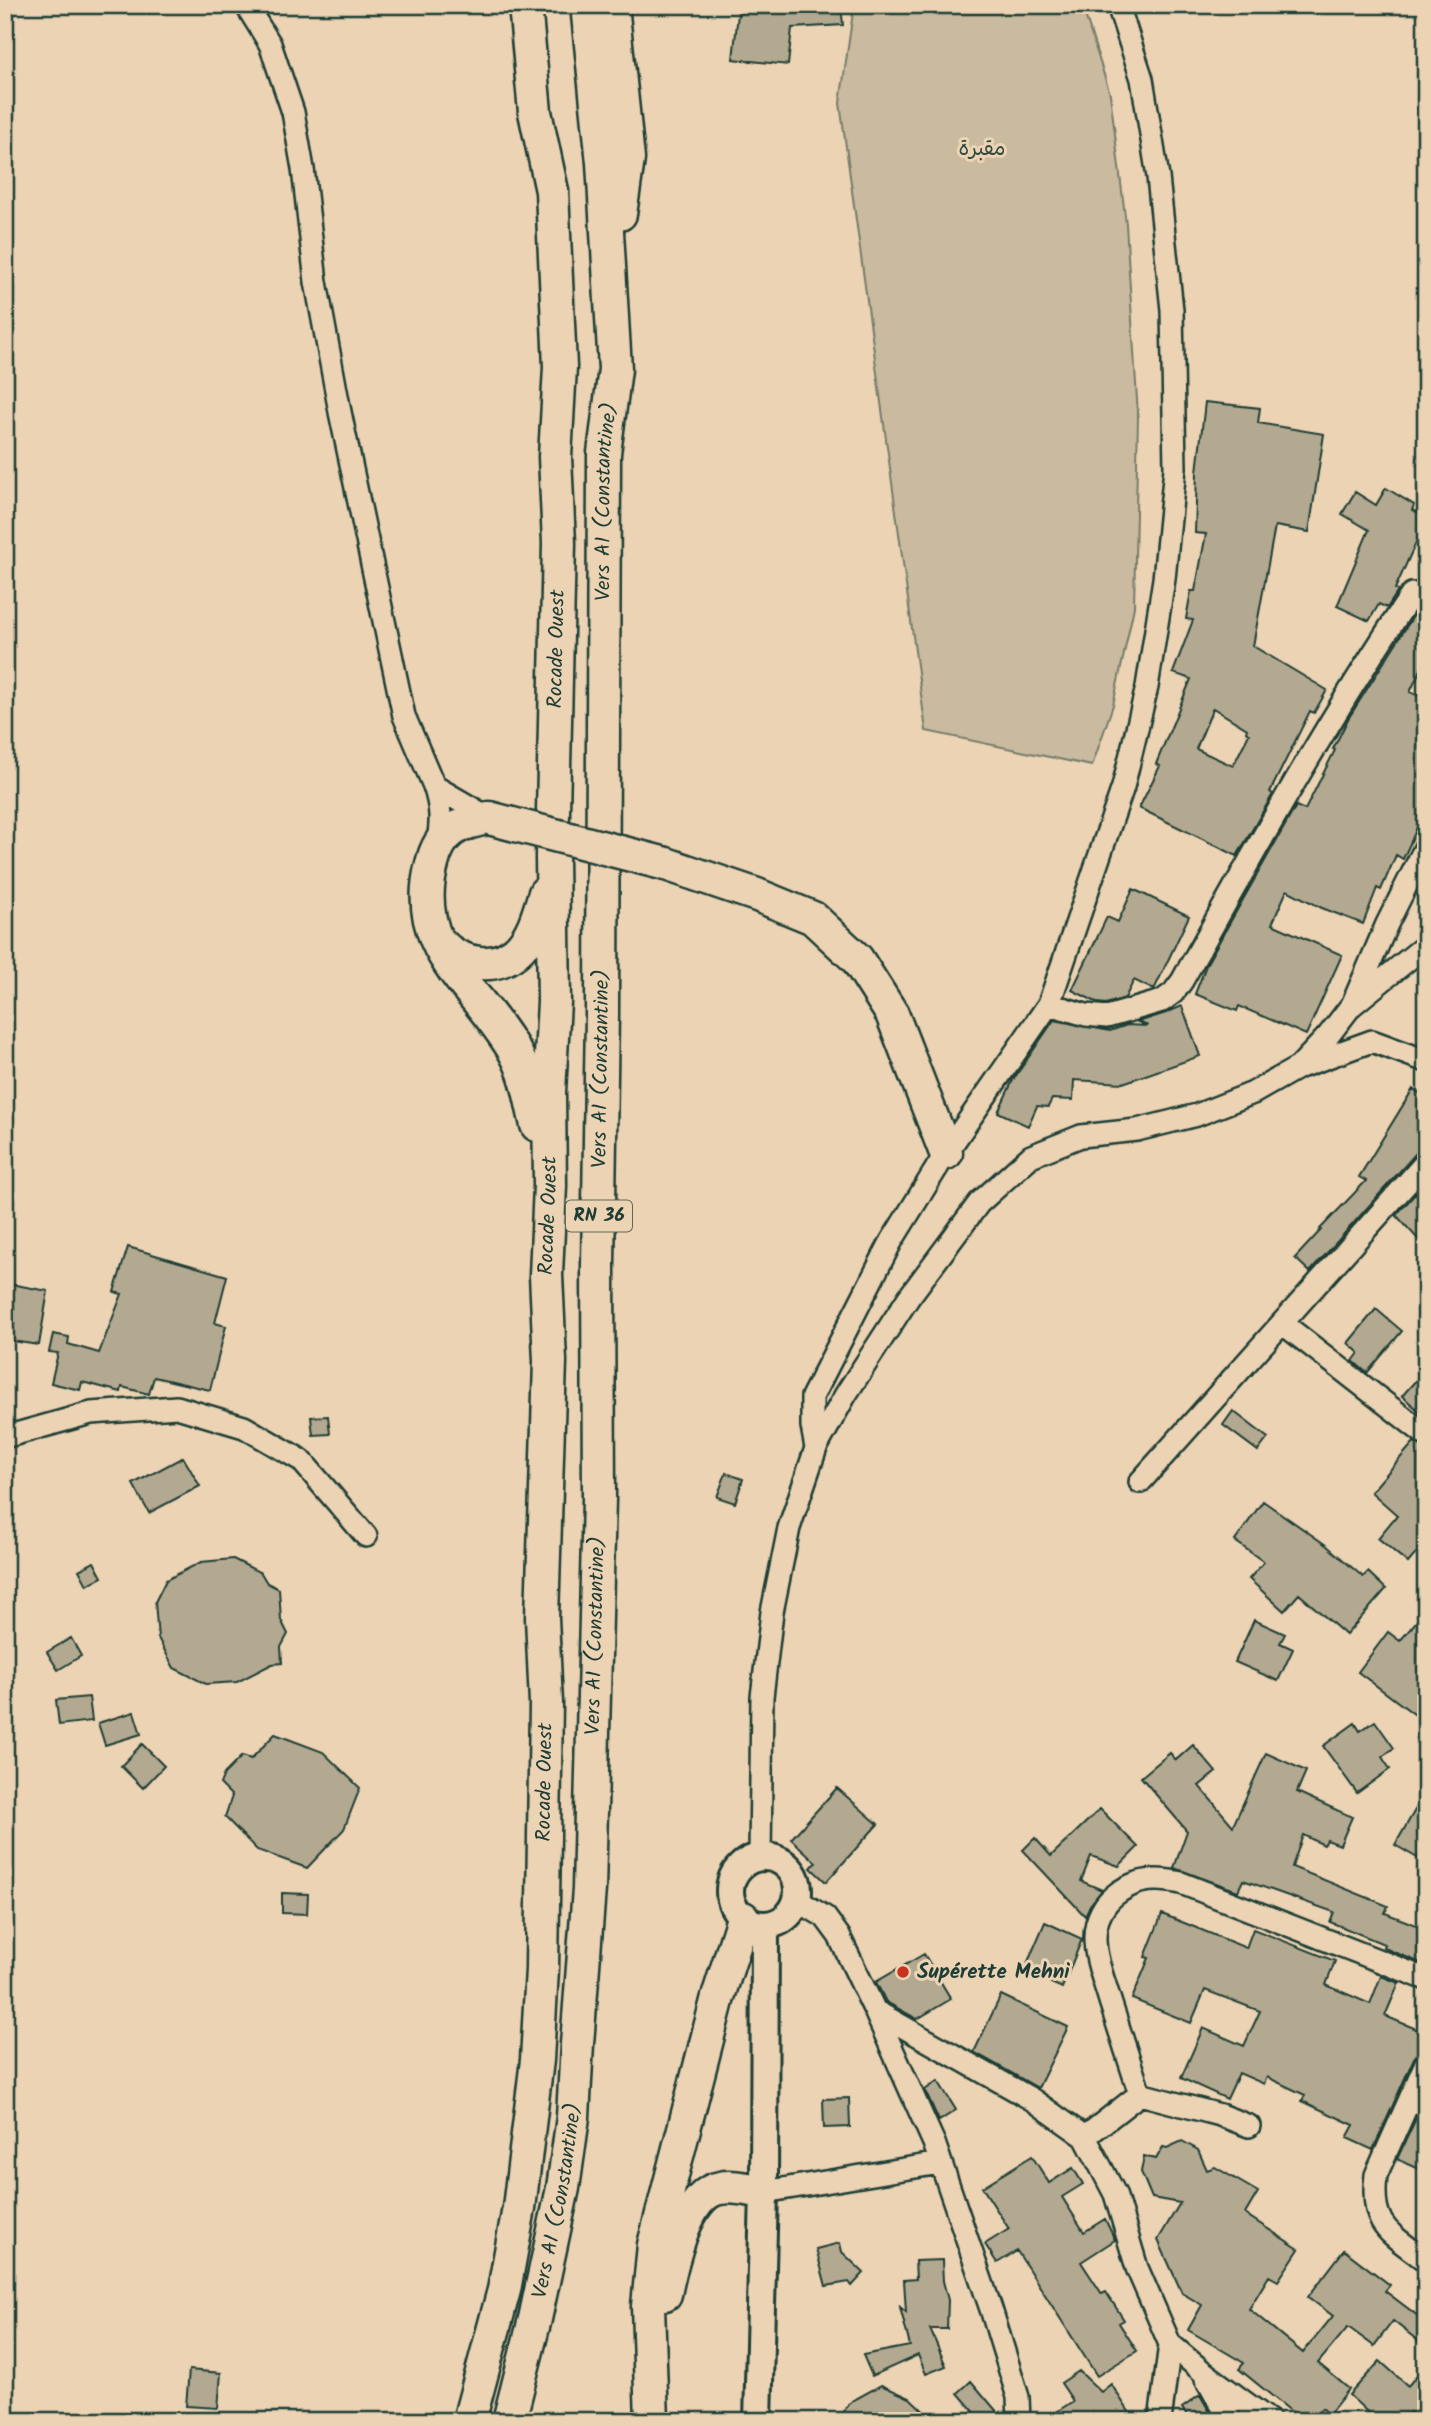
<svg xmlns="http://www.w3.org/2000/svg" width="1431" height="2426" font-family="Kalam,'Playpen Sans Arabic',sans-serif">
	<rect width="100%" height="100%" fill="#ecd3b4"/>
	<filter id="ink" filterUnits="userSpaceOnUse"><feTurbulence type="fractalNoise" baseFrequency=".0143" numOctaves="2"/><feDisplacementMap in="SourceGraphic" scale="14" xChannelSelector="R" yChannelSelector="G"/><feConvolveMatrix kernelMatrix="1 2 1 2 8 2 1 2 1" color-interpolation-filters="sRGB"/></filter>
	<g filter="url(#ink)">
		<path fill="#caba9f" stroke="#747c6a" stroke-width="2" d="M854 5H1082L1110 94 1126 224 1138 416 1134 607 1113 705 1092 766 926 731 840 103Z"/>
		<path fill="#b3a990" stroke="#1f3d34" stroke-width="2" fill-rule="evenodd" d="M739 5H841L843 25 792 28 788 65 733 59Z
			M1205 402 1260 408 1258 423 1324 434 1309 532 1275 526 1253 646 1327 690 1314 713 1310 711 1270 792 1273 794 1237 856 1139 808 1160 766 1156 764 1191 679 1173 673 1193 620 1186 619 1191 591H1195L1206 534 1195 533 1197 472ZM1213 708 1247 729 1246 732 1249 734 1233 766 1196 749Z
			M1386 488 1414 505 1412 510 1426 516V520L1395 589 1398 591 1387 608 1379 604 1369 621 1337 606 1369 530 1342 514 1355 492 1376 505Z
			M1419 607H1426V659L1410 692 1426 699V808L1403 859 1396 855 1381 890 1377 888 1363 924 1322 908 1287 890 1272 924 1342 955 1306 1035 1239 1006 1237 1011 1195 994 1207 963 1296 806 1305 810 1335 750 1333 749 1348 719Z
			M1133 889 1189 916 1154 990 1134 980 1125 998 1106 1004 1098 1003 1072 990 1107 917 1118 922Z
			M1182 1006 1200 1056 1123 1083 1074 1080 1073 1100 1052 1099 1048 1107 1037 1106 1028 1126 998 1112 1013 1080 1054 1020 1110 1031 1127 1025 1148 1026 1138 1022 1166 1013Z
			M1413 1089 1426 1097V1149L1416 1153 1310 1272 1295 1258 1321 1230 1320 1229 1366 1181 1359 1177Z
			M1426 1182V1248L1396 1215Z
			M128 1247 227 1276 215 1323 226 1326 210 1390 154 1377 149 1394 122 1387 121 1392 82 1382 80 1390 51 1383 58 1353 49 1352 53 1334 69 1337 68 1344 99 1353 122 1294 114 1292Z
			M5 1283 48 1291 39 1345 5 1340Z
			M1376 1309 1402 1331 1367 1373 1353 1361 1359 1353 1348 1343Z
			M1426 1369V1417L1402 1396Z
			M1233 1411 1268 1438 1258 1451 1223 1425Z
			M328 1416 330 1434 313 1435 311 1417Z
			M1414 1442 1426 1448V1542L1408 1563 1378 1538 1397 1515 1371 1492Z
			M183 1457 200 1486 149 1513 133 1484Z
			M726 1473 743 1479 735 1503 717 1497Z
			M1263 1501 1326 1545 1363 1577 1368 1572 1386 1589 1346 1635 1299 1594 1284 1611 1249 1579 1264 1562 1235 1541Z
			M233 1559 261 1573 267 1583 279 1589 281 1620 288 1634 281 1647 282 1663 272 1664 237 1682 206 1684 174 1668 158 1638 155 1602 166 1580 201 1562Z
			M94 1562 102 1577 87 1585 79 1570Z
			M1426 1610V1723L1358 1672 1388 1632 1400 1641Z
			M1254 1620 1285 1634 1280 1643 1293 1649 1278 1681 1235 1662Z
			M71 1638 81 1656 58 1670 47 1652Z
			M89 1697 92 1721 59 1725 56 1700Z
			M134 1712 141 1734 105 1745 98 1723Z
			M1375 1721 1394 1748 1382 1757 1390 1769 1357 1793 1323 1746 1355 1723 1360 1731Z
			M275 1734 323 1752 360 1788 344 1829 307 1868 257 1850 225 1817 232 1796 220 1784 224 1774 242 1756 251 1759Z
			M142 1744 164 1766 143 1788 121 1766Z
			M1193 1745 1216 1772 1199 1786 1233 1826 1266 1753 1306 1771 1297 1792 1352 1817 1340 1845 1327 1840 1324 1845 1303 1835 1292 1867 1388 1906 1385 1913 1426 1929V1965L1391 1951 1383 1947 1384 1944 1330 1922 1334 1912 1243 1880 1238 1891 1174 1868 1187 1831 1141 1777 1170 1753 1176 1760Z
			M837 1788 878 1824 826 1882 811 1868 816 1862 791 1839Z
			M1426 1791V1863L1395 1845Z
			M1100 1809 1138 1847 1119 1866 1091 1856 1081 1881 1102 1890 1090 1905 1085 1916 1023 1850 1035 1838 1051 1856Z
			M282 1893 308 1894 307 1914 282 1913Z
			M1162 1914 1246 1948 1253 1929 1335 1961 1326 1985 1370 2004 1381 1976 1399 1983 1385 2016 1426 2033V2050L1419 2052 1414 2058 1373 2150 1347 2138 1354 2125 1302 2101 1305 2095 1267 2077 1264 2084 1239 2073 1227 2099 1181 2078 1203 2028 1244 2046 1260 2011 1205 1990 1191 2023 1132 1999 1149 1958 1145 1957Z
			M1045 1922 1082 1939 1062 1988 1024 1971Z
			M924 1954 951 1999 917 2019 886 2002 876 1982Z
			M1001 1995 1068 2027 1038 2088 974 2052Z
			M938 2081 956 2110 939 2121 925 2090Z
			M849 2098 850 2127 824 2128 823 2099Z
			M1418 2114 1426 2118V2172L1397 2159Z
			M1182 2141 1198 2150 1207 2170 1215 2167 1258 2192 1245 2214 1299 2249 1278 2281 1269 2276 1249 2309 1303 2353 1333 2316 1308 2297 1344 2250 1390 2285 1385 2291 1426 2322V2347L1393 2321 1374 2346 1348 2327 1318 2363 1349 2389 1329 2414 1322 2408 1311 2421H1303L1239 2369 1244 2363 1188 2330 1202 2305 1182 2293 1158 2240 1180 2203 1152 2198 1141 2172 1144 2156 1156 2159 1163 2147 1167 2148Z
			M1032 2156 1049 2183 1073 2168 1083 2184 1062 2197 1084 2232 1105 2219 1115 2240 1081 2262 1102 2294 1106 2292 1124 2320 1119 2323 1137 2351 1097 2376 1017 2251 997 2263 985 2244 1009 2229 982 2187Z
			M840 2243 842 2252 864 2273 852 2286 849 2282 826 2286 816 2249Z
			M942 2260 943 2281 948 2300 947 2329H930L946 2366 926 2374 918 2355 872 2376 863 2355 910 2346 900 2307 906 2312 904 2280 916 2279 915 2261Z
			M1380 2361 1408 2386 1426 2364V2421H1419L1410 2412 1403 2421H1377L1349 2395Z
			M189 2370 221 2373 218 2408 186 2406Z
			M1079 2371 1101 2392 1111 2384 1135 2421H1043L1073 2401 1061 2383Z
			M971 2381 1005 2421H982L958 2393Z
			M881 2385 910 2398 934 2421H836L852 2401Z
			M1200 2395 1211 2414 1202 2421H1190L1182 2408Z"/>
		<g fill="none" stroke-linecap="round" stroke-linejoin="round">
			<g stroke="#1f3d34" stroke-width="26">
				<path id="minor" d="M246 5 270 44 293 112 303 169 316 282 340 412 404 716 434 786 489 818
					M434 786C441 807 442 823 437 845
					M1353 1003 1387 924 1426 846
					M1049 1004 1086 1015 1107 1017 1162 1001 1173 993 1182 981C1255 850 1328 719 1412 594H1426
					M1303 1066 1372 1041 1426 1061
					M1282 1323 1426 1435
					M5 1437 91 1413 177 1407 244 1427 301 1460 366 1536
					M816 1448 846 1394 909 1297 979 1203 1031 1156 1081 1136 1137 1130 1197 1115 1253 1093 1299 1067 1328 1036 1351 1006 1426 945
					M1140 1482 1426 1162
					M760 1857 762 1697 772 1612 789 1528 816 1448 812 1426V1397L891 1242 946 1153 1049 1004 1123 787 1147 687 1164 579 1175 468 1172 310 1158 177 1142 79 1118 5
					M797 1900 825 1917 839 1936 875 2011 934 2143 991 2309 1018 2397 1019 2421
					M875 2011 1033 2100 1085 2137 1115 2194 1137 2268 1170 2344 1202 2371 1270 2421
					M1426 2063 1376 2175C1370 2227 1389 2232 1426 2261
					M1140 2094 1220 2115 1249 2126
					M1085 2137 1140 2094C1130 2063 1120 2032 1110 2001 1104 1980 1095 1959 1095 1938 1095 1919 1104 1902 1119 1892 1139 1878 1158 1878 1181 1883L1426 1979
					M764 2192 940 2163
					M1206 2379 1231 2421
					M1160 2421 1170 2344"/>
			</g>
			<g stroke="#1f3d34" stroke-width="32">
				<path id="major" d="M730 1891a34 34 0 1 1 68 0a34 34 0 1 1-68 0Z
					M758 2421 764 2192 765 1925"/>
			</g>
			<g stroke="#1f3d34" stroke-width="37">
				<g id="highway">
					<path d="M612 5 628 159 620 214"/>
					<path d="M489 818C458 823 440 831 432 864 409 951 479 987 516 1054 528 1076 531 1102 537 1125"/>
					<path d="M666 864 757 895 813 918 857 959 892 1014 946 1153"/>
					<path d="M441 944C461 965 497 972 520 948 534 933 539 912 545 893"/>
					<path d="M665 2294C671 2265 686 2193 720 2188 734 2185 750 2190 764 2192"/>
					<path id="s1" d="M469 2421 504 2290 519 2208 537 2060 542 1969 546 1703 542 1618 550 1361 546 1275 550 1185 549 1092 554 1002 552 857 559 543 555 457 560 367 552 191 535 112 525 5"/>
					<path id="s2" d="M509 2421 535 2319 563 2188 573 2117 577 2044 589 1889 599 1499 598 1264 602 1014 604 453 615 369 603 163 587 5"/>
					<path d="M652 2421 648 2306 654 2245 718 1997 743 1918"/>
				</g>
			</g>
			<use href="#minor" stroke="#ecd3b4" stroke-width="21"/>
			<use href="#major" stroke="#ecd3b4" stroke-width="26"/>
			<use href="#highway" stroke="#ecd3b4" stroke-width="32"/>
			<g stroke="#1f3d34" stroke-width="37" stroke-linecap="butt">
				<path id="highway-bridge" d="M489 818 666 864"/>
			</g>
			<use href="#highway-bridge" stroke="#ecd3b4" stroke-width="32"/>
		</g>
	</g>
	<circle fill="#c8321e" stroke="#ecd3b4" stroke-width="2.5" cx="903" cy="1972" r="7"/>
	<g text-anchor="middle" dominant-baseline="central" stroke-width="6" stroke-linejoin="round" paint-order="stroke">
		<rect fill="#ecd3b4" stroke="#5c6a5a" stroke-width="2" x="566" y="1200.5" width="66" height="31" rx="5"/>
		<g font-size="19" font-weight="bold" fill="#1f3d34">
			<text x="599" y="1216">RN 36</text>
		</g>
		<g font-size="21" fill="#304a3f" stroke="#ecd3b4">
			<text x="982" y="149">مقبرة</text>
		</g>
		<g font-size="21" fill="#1f3d34" stroke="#ecd3b4">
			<text stroke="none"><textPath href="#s2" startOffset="1927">Vers A1 (Constantine)</textPath></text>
			<text stroke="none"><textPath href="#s1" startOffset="1780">Rocade Ouest</textPath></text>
			<text stroke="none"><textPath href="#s2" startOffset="1360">Vers A1 (Constantine)</textPath></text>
			<text stroke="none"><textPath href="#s1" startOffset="1213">Rocade Ouest</textPath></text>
			<text stroke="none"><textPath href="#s2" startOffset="793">Vers A1 (Constantine)</textPath></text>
			<text stroke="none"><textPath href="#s1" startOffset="646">Rocade Ouest</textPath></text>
			<text stroke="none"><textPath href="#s2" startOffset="226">Vers A1 (Constantine)</textPath></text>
		</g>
		<g font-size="21" font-weight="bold" fill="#1f3d34" stroke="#ecd3b4" text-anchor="start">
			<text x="917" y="1972">Supérette Mehni</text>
		</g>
	</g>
	<rect width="1431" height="2426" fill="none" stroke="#ecd3b4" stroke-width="28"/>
	<rect x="14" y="14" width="1403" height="2398" fill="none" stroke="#1f3d34" stroke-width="2.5" filter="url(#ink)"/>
</svg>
